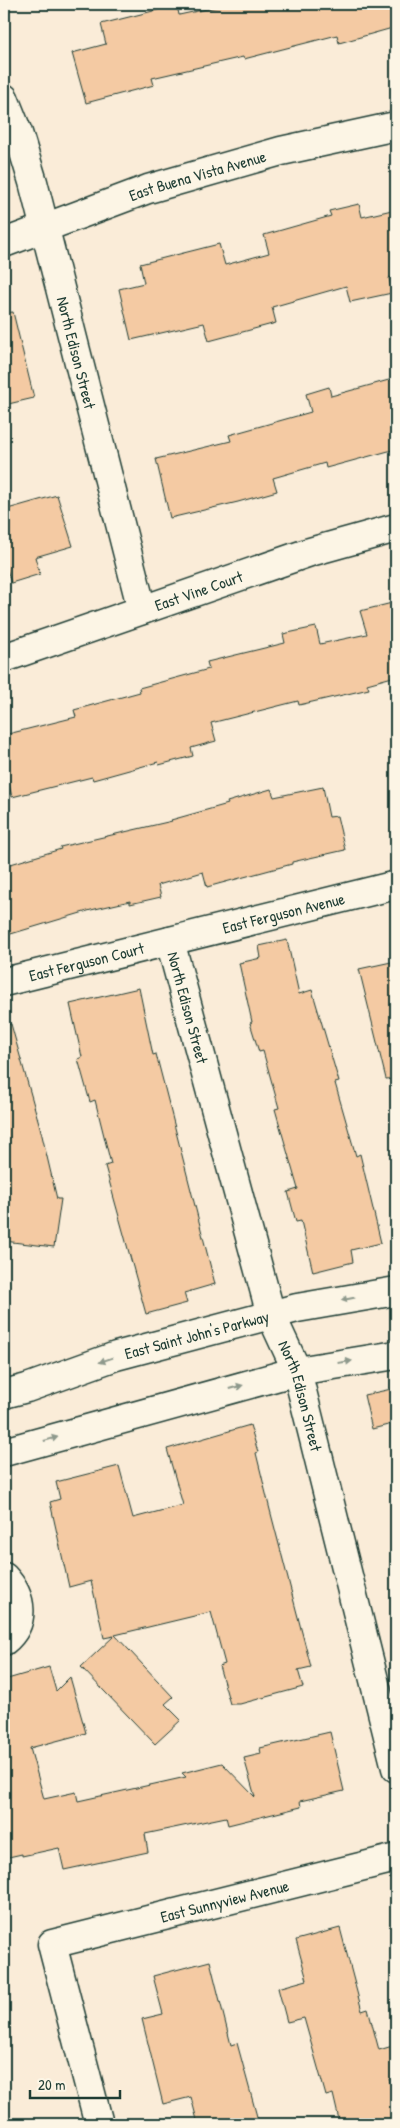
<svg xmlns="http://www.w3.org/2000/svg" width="400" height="2128" font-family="'Patrick Hand',sans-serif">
	<rect width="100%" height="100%" fill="#faecd8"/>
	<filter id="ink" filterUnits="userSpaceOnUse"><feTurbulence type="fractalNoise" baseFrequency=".02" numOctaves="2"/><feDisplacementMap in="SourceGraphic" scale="10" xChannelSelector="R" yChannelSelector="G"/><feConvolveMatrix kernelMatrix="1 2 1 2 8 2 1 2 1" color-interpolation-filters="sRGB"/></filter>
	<g filter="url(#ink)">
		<path fill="#f4caa3" stroke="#1f3d34" d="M230 4H396V27L339 43 337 35 244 59 243 57 152 78 154 85 86 103 72 53 106 44 101 24 177 5 179 15Z
			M359 204 362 217 392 210 396 231V276L389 278 392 293 350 302 346 286 272 307 276 323 209 341 204 323 131 340 119 289 144 283 140 264 219 244 225 265 269 253 264 235 331 216 329 211Z
			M13 312 34 398 4 405V313Z
			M396 378V449L326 468 325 463 273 478 277 491 238 502 170 518 156 459 231 441 229 435 311 412 306 394 329 387 331 396Z
			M57 495 73 546 35 557 40 574 11 583 4 559V510Z
			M396 602V676L367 684 369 689 299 705 298 701 211 723 216 741 191 748 193 756 159 765 158 762 93 780 92 777 12 797 4 764V735L76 717 74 710 140 692 139 688 209 669 207 662 285 643 283 634 316 627 320 644 367 634 360 611Z
			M323 787 329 817 337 816 345 850 292 862V864L207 887 203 872 158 885 161 897 130 904V901L91 910 4 936V866L61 849 60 847 172 821 171 820 228 804 227 802 271 789 274 797Z
			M287 940 299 994 312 990 339 1082 335 1083 356 1156 360 1154 381 1243 351 1250 353 1262 313 1272 301 1221 296 1222 288 1192 298 1189 275 1109 279 1108 263 1051 259 1052 250 1023 252 1022 239 963 261 958 259 946Z
			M396 961V1078L386 1079 359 969Z
			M139 988 153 1055 156 1054 163 1081 215 1284 184 1293 187 1303 146 1314 105 1166 111 1164 95 1100 90 1102 78 1059 82 1057 70 1004Z
			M11 1024 40 1127 57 1199H61L54 1247 4 1241V1025Z
			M396 1388V1423L372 1429 364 1395Z
			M250 1425 258 1452 256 1453 270 1510 311 1667 298 1670 303 1687 240 1704H230L219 1666 225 1664 211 1612 115 1635 173 1697 165 1704 181 1720 155 1744 81 1667 114 1636 104 1638 91 1581 69 1587 50 1502 60 1499 56 1482 119 1466 133 1518 183 1505 167 1449Z
			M49 1667 56 1691 70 1677 86 1733 30 1748 44 1799 76 1792 78 1801 186 1777 182 1773 222 1763 255 1797 244 1758 261 1754 260 1748 330 1732 344 1791 300 1801 301 1807 228 1825 226 1817 145 1834 148 1852 64 1870 59 1848 22 1856V1854L4 1858V1680Z
			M340 1928 362 2011 368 2009 379 2050 396 2045V2077L389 2079 396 2107V2124H340L333 2094 326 2096 304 2018 287 2022 278 1988 307 1980 296 1940Z
			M210 1961 231 2045 237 2043 259 2124H198L191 2097 163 2104 142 2019 163 2014 153 1976Z"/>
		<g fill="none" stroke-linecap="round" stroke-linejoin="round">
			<g stroke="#1f3d34" stroke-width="31">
				<g id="street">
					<path id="s1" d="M4 98 18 133 33 182 142 610"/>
					<path id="s2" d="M4 243 148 189 281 151 396 126"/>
					<path id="s3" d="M4 658 310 552 396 528"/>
					<path id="s4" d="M170 941 271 1315 297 1371 396 1768"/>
					<path id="s5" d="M4 982 396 885"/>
					<path d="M4 1577C23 1597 26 1623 4 1641"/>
					<path id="s6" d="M99 2124 52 1944 396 1858"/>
				</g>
			</g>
			<g stroke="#1f3d34" stroke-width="31">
				<g id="secondary">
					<path id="s7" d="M4 1394 27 1388 116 1356 297 1308 396 1291"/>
					<path d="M4 1452 297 1371 396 1355"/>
				</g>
			</g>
			<use href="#street" stroke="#fcf5e5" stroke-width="28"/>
			<use href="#secondary" stroke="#fcf5e5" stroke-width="28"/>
		</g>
		<defs><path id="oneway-solid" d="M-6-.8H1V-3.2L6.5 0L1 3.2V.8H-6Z" transform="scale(1.25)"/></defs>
		<g fill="#8e998c">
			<use href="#oneway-solid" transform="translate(348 1299) rotate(169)"/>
			<use href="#oneway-solid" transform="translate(106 1360) rotate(161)"/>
			<use href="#oneway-solid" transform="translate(345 1362) rotate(-8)"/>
			<use href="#oneway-solid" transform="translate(236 1387) rotate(-15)"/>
			<use href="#oneway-solid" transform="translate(51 1439) rotate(-16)"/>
		</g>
	</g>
	<g text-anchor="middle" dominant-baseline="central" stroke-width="4" stroke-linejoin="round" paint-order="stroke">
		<g font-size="16" fill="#1f3d34" stroke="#fcf5e5">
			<text stroke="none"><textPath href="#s2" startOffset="205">East Buena Vista Avenue</textPath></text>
			<text stroke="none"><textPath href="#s1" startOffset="265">North Edison Street</textPath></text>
			<text stroke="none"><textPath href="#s3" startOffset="206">East Vine Court</textPath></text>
			<text stroke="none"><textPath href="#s5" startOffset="288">East Ferguson Avenue</textPath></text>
			<text stroke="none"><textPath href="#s5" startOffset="85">East Ferguson Court</textPath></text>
			<text stroke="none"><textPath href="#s4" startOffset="69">North Edison Street</textPath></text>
			<text stroke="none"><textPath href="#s7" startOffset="202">East Saint John's Parkway</textPath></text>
			<text stroke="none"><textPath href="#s4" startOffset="474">North Edison Street</textPath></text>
			<text stroke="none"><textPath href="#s6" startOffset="364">East Sunnyview Avenue</textPath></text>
		</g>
	</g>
	<rect width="400" height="2128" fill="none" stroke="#fcf5e5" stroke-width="20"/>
	<rect x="10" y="10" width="380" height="2108" fill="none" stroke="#1f3d34" stroke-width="2" filter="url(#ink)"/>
	<path d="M30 2090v8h90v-8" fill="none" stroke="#1f3d34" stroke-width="2.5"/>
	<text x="38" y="2090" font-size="15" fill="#1f3d34" stroke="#fcf5e5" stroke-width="4" paint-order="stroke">20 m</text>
</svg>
